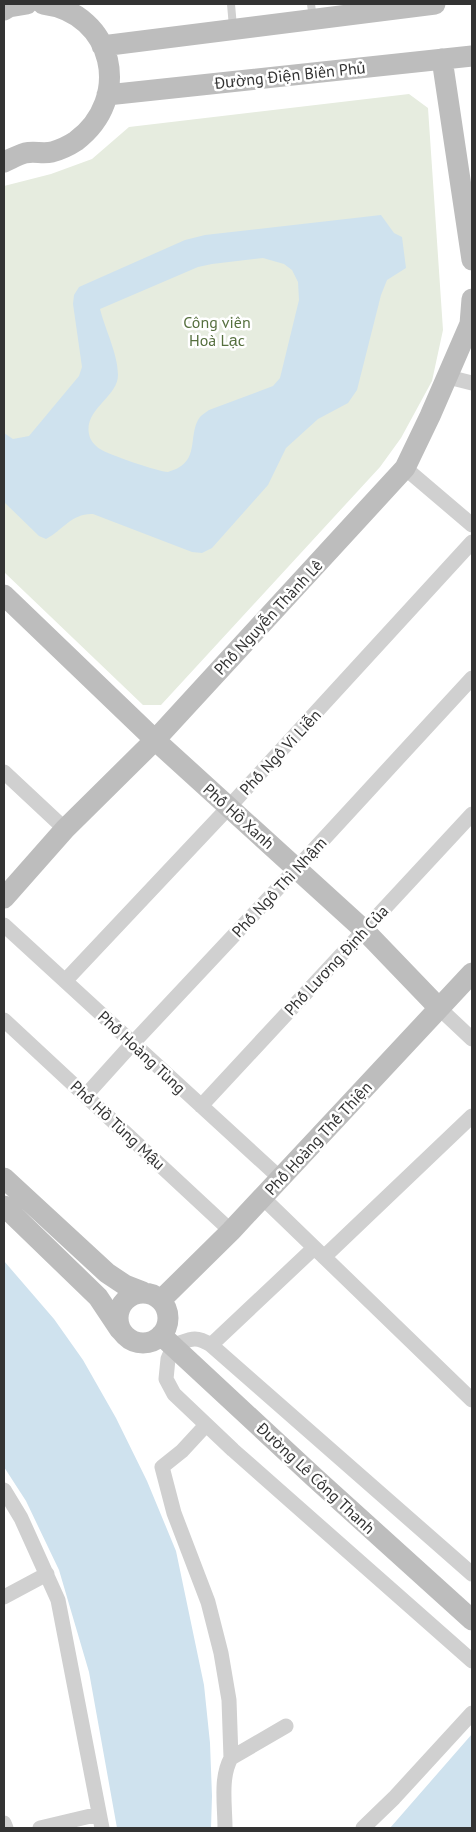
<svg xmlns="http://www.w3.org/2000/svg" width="476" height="1832" font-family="'PT Sans',sans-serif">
	<rect width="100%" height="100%" fill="#fff"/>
	<path fill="#e6ecdf" d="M409 94 428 108 443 330 432 381 401 438 380 467 161 705H143L4 572V186L51 174 92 159 129 127Z"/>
	<path fill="#cfe2ee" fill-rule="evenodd" d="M381 215 394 233 402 237 406 268 387 280 381 295 357 390 348 403 318 419 286 448 268 485 212 548 202 553 192 552 93 514C72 513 63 530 46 539L39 536 4 502V433L13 439 29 436 79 376 82 367 73 304 74 295 79 287 185 240 205 235ZM263 258 284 264 292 270 298 282 299 300 280 378 273 386 209 410C206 412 202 415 200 417 188 433 199 457 178 468 176 469 171 471 168 472 159 472 107 454 100 449 94 445 90 440 89 434 84 409 118 397 118 375 118 354 105 329 100 309L198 267 212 264Z
		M4 1261 54 1319 83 1360 116 1418 147 1481 176 1551 204 1685 210 1743 212 1796 211 1828H117L89 1672 59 1570 26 1501 4 1467Z
		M472 1734V1828H390Z"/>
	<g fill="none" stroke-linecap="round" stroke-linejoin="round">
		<path stroke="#d0d0d0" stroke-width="8" d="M231 4 233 27
			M311 4 313 19"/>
		<path stroke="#d0d0d0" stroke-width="15" d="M448 377 472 383
			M405 468 472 525
			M4 772 65 829
			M4 925 280 1178
			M65 981 229 807 472 542
			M439 1008 472 1039
			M4 1020 231 1231
			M86 1095 132 1044 297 868 472 678
			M201 1106 472 814
			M262 1197 472 1400
			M324 1257 472 1116
			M211 1345 314 1248
			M206 1425 182 1451 162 1467 174 1513 208 1602 221 1653 229 1700 231 1758
			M4 1490 21 1518 58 1600 102 1828
			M472 1574 211 1345C195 1335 191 1339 174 1345L168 1359 166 1379 174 1394 233 1450 472 1661
			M4 1597 47 1574
			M4 1823 6 1828
			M40 1828 99 1814
			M225 1828C225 1805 220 1778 231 1758L286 1726
			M363 1828 394 1798 472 1713"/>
		<path stroke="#bdbdbd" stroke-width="21" d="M4 10 9 7 27 4
			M102 46 435 4
			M442 59 472 260
			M107 95 472 56
			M4 162C11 159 18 155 25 153 34 151 43 154 52 152 59 150 70 145 76 141 133 98 114 13 43 4
			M4 595 155 740 364 930 439 1008
			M4 898 65 829 155 740 405 468 430 416 470 324 472 299
			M4 1178 107 1273 125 1285 143 1292
			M4 1206 98 1297 120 1330
			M118 1318a25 25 0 1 1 50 0a25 25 0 1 1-50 0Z
			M161 1300 231 1231 472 973
			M161 1335 315 1478 472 1620"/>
	</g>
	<g text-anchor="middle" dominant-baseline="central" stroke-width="5" stroke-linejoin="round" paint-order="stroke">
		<g font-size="16" fill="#333" stroke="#fff">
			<text transform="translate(290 75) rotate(-6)">Đường Điện Biên Phủ</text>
			<text transform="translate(268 617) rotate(-47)">Phố Nguyễn Thành Lê</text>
			<text transform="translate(280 752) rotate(-47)">Phố Ngô Vi Liễn</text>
			<text transform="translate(239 816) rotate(42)">Phố Hồ Xanh</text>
			<text transform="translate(279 887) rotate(-47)">Phố Ngô Thì Nhậm</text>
			<text transform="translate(336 960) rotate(-47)">Phố Lương Định Của</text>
			<text transform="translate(142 1052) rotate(43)">Phố Hoàng Tùng</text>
			<text transform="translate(118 1125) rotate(43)">Phố Hồ Tùng Mậu</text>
			<text transform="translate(318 1138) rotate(-47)">Phố Hoàng Thế Thiện</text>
			<text transform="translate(316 1478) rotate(43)">Đường Lê Công Thanh</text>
		</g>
		<g font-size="16" fill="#56703f" stroke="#fff">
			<text x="217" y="322">Công viên<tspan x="217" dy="18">Hoà Lạc</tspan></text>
		</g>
	</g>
	<rect width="476" height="1832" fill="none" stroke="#333333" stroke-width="10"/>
</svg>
